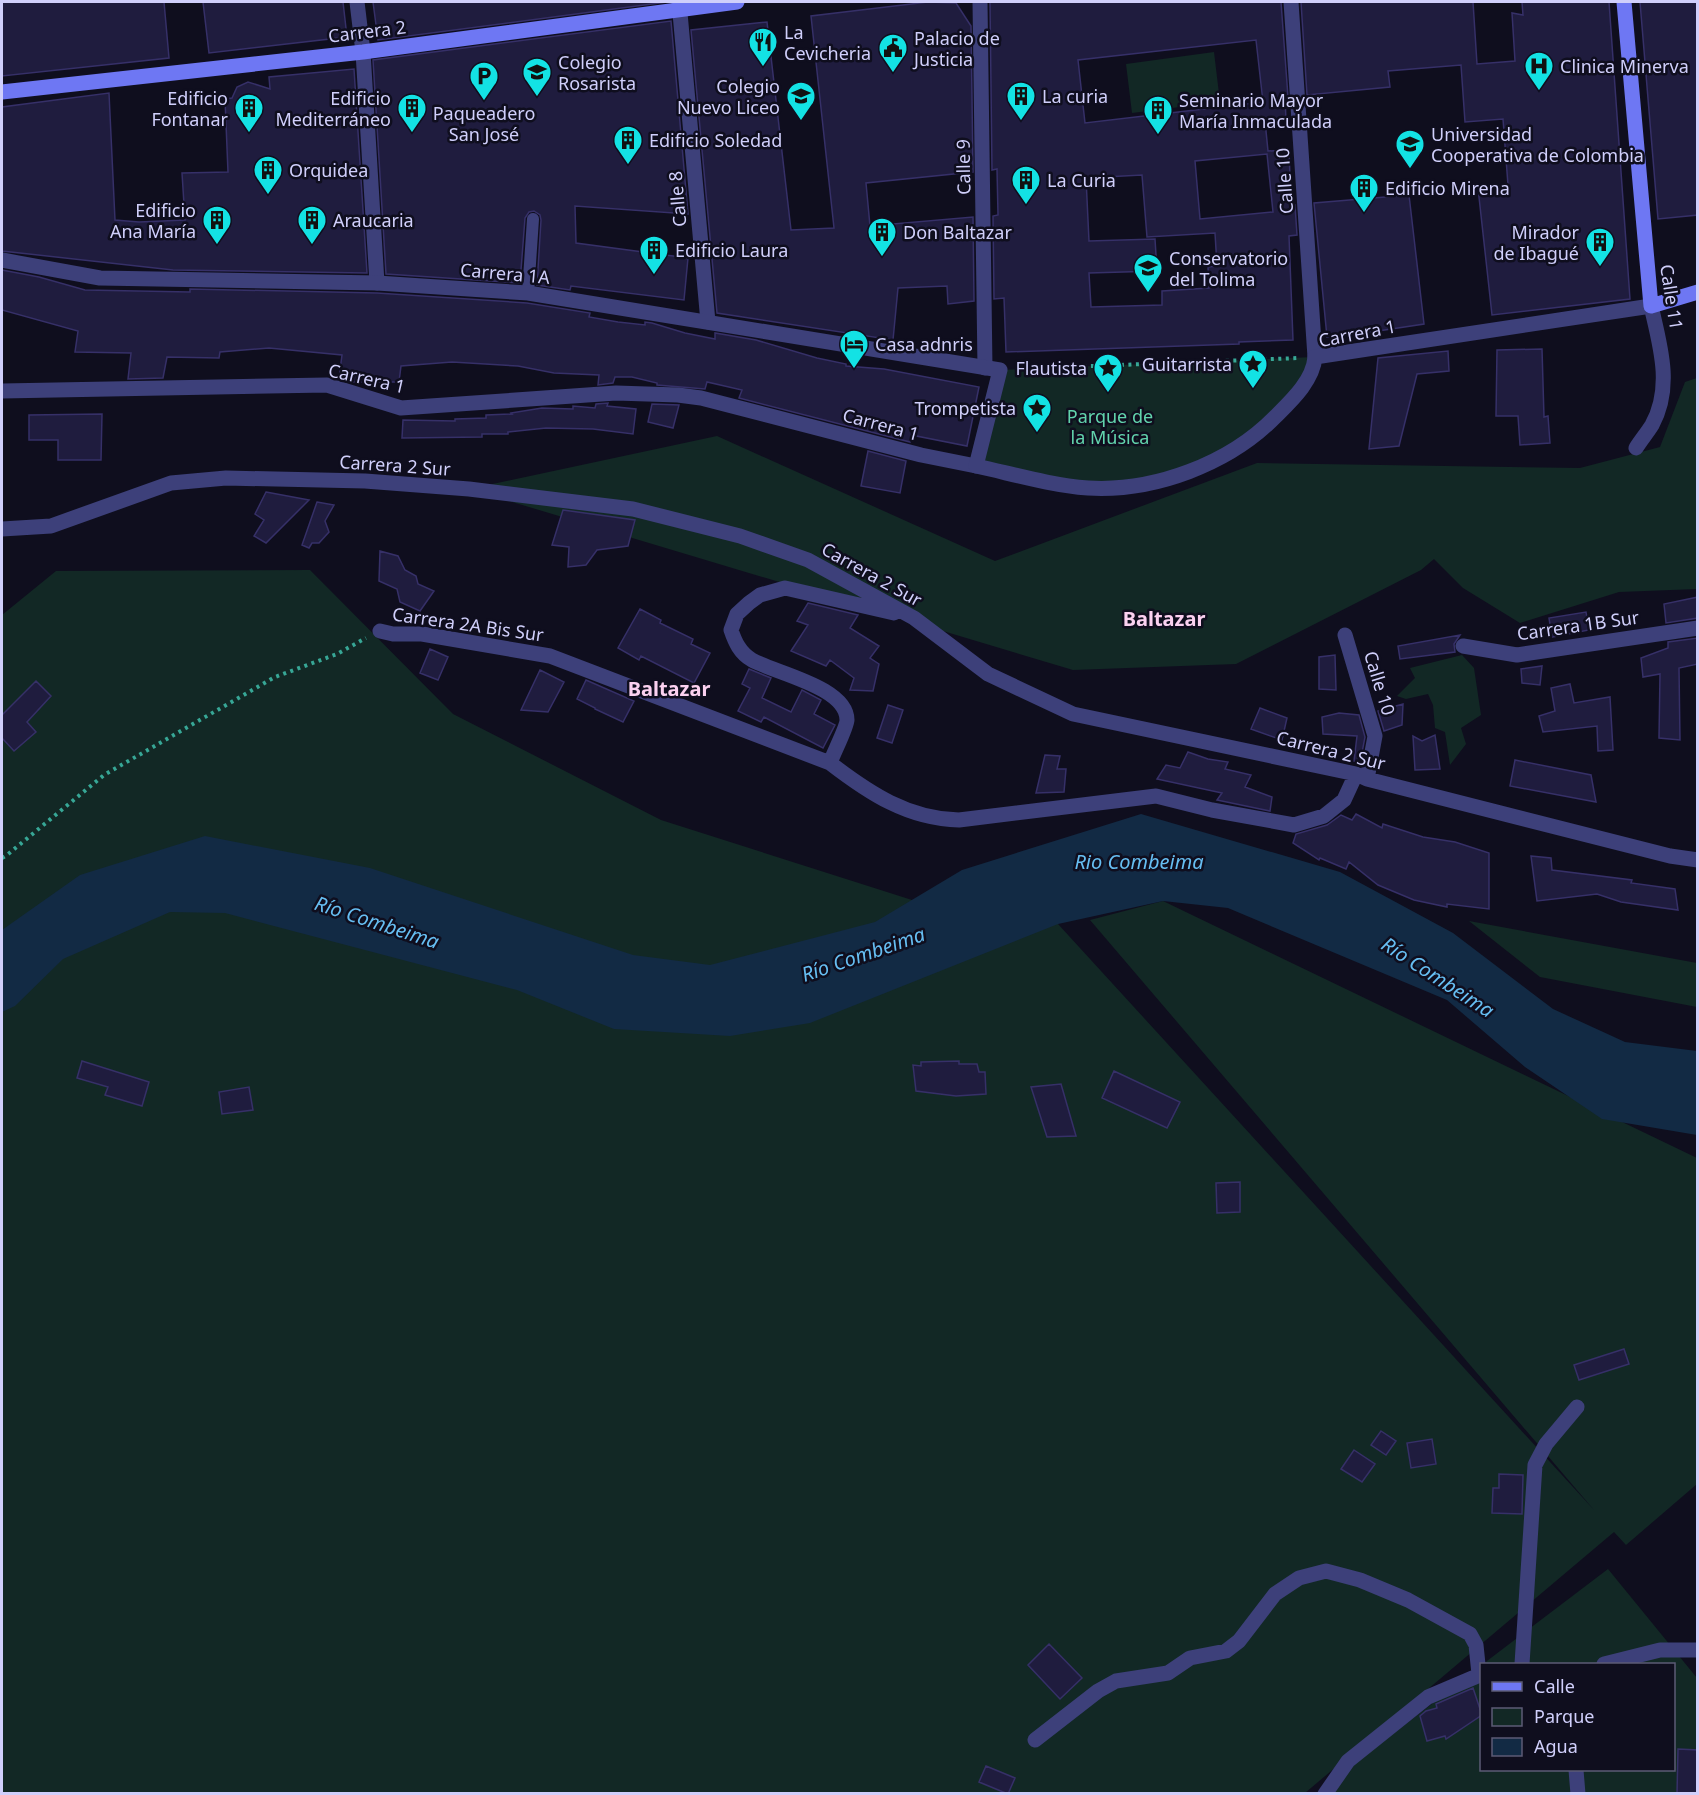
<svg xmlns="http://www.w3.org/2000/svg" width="1699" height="1795" font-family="'Noto Sans',sans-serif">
	<rect width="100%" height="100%" fill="#0f0e1e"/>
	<path fill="#122825" d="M1214 52 1220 102 1132 113 1126 64Z
		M1315 357 1299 390 1216 459 1109 488 976 466 1000 370Z
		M1697 378V589L1619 592 1520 623 1463 588 1434 559 1421 570 1236 664 1073 670 469 489 717 436 995 561 1257 463 1580 468 1660 447 1685 382Z
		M310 570 453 714 661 820 912 900 1058 924 1594 1510 1090 920 1163 901 1697 1158V1484L1626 1545 1614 1532 1305 1793 2 1794V615L56 571Z
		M1462 655 1474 668 1481 715 1461 728 1466 744 1450 765 1445 732 1435 728 1433 705 1428 694 1406 699 1397 696 1415 678 1410 668Z
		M1469 921 1697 963V1007L1540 977Z
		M1608 1569 1697 1678V1793L1315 1794 1481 1666 1482 1770H1674V1664H1483Z"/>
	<path fill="#122a44" d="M1141 814 1340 872 1453 933 1553 1009 1625 1042 1697 1051V1135L1602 1119 1525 1067 1447 1000 1228 908 1163 901 1058 924 810 1023 730 1036 614 1029 517 990 225 913 170 912 63 959 15 1006 2 1012V930L80 875 205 836 370 868 633 955 710 965 875 922 962 870Z"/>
	<path fill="#1f1c3e" stroke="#363068" stroke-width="1.5" fill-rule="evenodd" d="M2 2H164L169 58 2 76Z
		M203 2H343L347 37 209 53Z
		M373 2H667L378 40Z
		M928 2 956 3 971 26 973 172 866 183 870 226 973 217 974 301 948 304 947 286 898 288 893 340 717 313 691 30 767 22 791 230 834 228 811 16Z
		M990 2H1281L1288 97 1285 98 1286 120 1265 121 1268 151 1289 150 1291 205H1295L1297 235 1289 236 1293 340 1239 342V344L1006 352 1004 298 994 299 993 216 998 215 997 169 992 170ZM1256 40 1263 102 1085 123 1078 60ZM1267 154 1273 212 1200 219 1195 161ZM1142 175 1147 237 1215 233 1217 266 1208 267 1209 288 1162 291V305L1091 307 1089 273 1157 271 1155 239 1089 241 1086 178Z
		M1301 2H1473L1477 64 1515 61 1512 13 1523 15 1522 2H1609L1630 299 1492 315 1478 188 1508 185 1503 119 1465 122 1461 65 1388 71 1390 87 1307 95Z
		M1640 2H1698V215L1658 219Z
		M671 21 688 214 575 206 576 243 688 258 684 300 571 286 570 290 537 285 541 220 540 215 534 211 529 212 525 218 520 283 386 274 373 60Z
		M354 69 367 273 173 270 2 251V107L109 93 115 220 139 222 185 220 182 173 228 172 225 99 232 98 237 87 248 82 270 89 269 77Z
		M1409 195 1424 324 1378 331 1327 337 1314 203Z
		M2 270 39 277 85 290 190 292V289L377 293 527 303 590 313 589 317 618 322 645 325V322L652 323 685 333 715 339V333L756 340 817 358 846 364V366L884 369 979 387 967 446 911 435 910 442 739 398 742 390 707 382 705 389 657 385V383L632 377H615L613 383 598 385 599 375 554 373 518 366 452 362 401 366 399 382H350L339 378 342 355 269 348 220 352 219 358 167 357 163 378 128 379 131 353 75 352 78 331 2 310Z
		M1542 349 1544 417 1548 416 1550 443 1520 445 1518 416H1496L1497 350Z
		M1448 351 1449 371 1417 374 1399 446 1369 449 1378 358Z
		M608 403 607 406 636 409 633 434 593 429 546 428 508 432V434H482V437L402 438 403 420 455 421V419L486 418V415L512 414 511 413 542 408 573 409V406L595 408 596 404Z
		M652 404 679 405 673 428 648 422Z
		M102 414 101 460H58V440H29V415Z
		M868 451 906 461 900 493 861 486Z
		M266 492 309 500 266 543 254 536 264 520 255 514Z
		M317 502 334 505 325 521 329 532 319 543H312L309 548 302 545Z
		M563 510 635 520 628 546 597 550 586 565 568 567 569 547 552 545Z
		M380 551 398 556 405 570 416 576 418 584 434 591 420 611 400 602 397 589 379 581Z
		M1698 597V618L1666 623 1664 604Z
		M808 603 858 615 850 628 879 646 870 658 879 664 873 691 850 690 854 678 830 660 826 666 791 651 808 625 797 621Z
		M640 609 661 620 660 623 693 639 691 644 710 653 694 683 641 656 639 660 618 648Z
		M1586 612 1589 630 1552 637 1549 618Z
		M1460 635 1454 644 1455 652 1400 659 1398 646Z
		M1698 638V664L1679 668 1680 740 1659 738 1660 674 1643 677 1641 658 1668 648V642Z
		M430 649 448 657 438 680 420 673Z
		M1335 655 1336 690 1319 689V657Z
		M1542 666 1540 685 1522 683 1521 669Z
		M749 669 771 678 762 698 791 712 802 690 821 700 814 714 835 725 823 748 764 717 761 722 738 711 750 688 742 684Z
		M540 670 564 682 548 712 521 710Z
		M586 680 634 701 623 722 595 709V708L577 699Z
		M36 681 51 696 27 722 36 732 14 751 2 738V715Z
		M1570 684 1574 703 1610 697 1613 750 1598 751 1597 726 1543 732 1539 716 1555 711 1551 688Z
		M1403 704 1402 725 1384 731 1378 711Z
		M888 705 903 710 892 743 877 738Z
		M1260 708 1287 718 1282 740 1251 729Z
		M1339 713 1359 715 1365 737 1360 763 1354 761 1357 736 1323 734 1322 717Z
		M1435 735 1440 769 1415 770 1413 736 1422 741Z
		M1188 752 1208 759 1228 762 1225 769 1251 775 1245 787 1272 797 1270 811 1217 800 1222 793 1157 779 1166 765 1180 768Z
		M1045 755 1060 756 1057 769H1066L1064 792 1036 793Z
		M1515 760 1591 775 1596 802 1510 786Z
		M1356 814 1382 828 1383 824 1423 837 1455 842 1489 853V909L1447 904V907L1414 900 1378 885 1349 862 1346 869 1320 858 1319 860 1293 843 1296 834 1327 825 1341 815 1352 820Z
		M1531 856 1551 858 1552 870 1632 880 1631 883 1675 889 1678 910 1621 902 1597 894 1537 901Z
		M82 1061 149 1082 142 1106 105 1095 108 1087 77 1078Z
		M959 1061V1064H977L979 1072H985L986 1094 956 1096 916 1091 913 1065 921 1066V1062Z
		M1114 1071 1180 1102 1167 1128 1102 1098Z
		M1061 1084 1076 1136 1047 1137 1031 1087Z
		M249 1087 253 1110 222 1114 219 1092Z
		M1240 1182V1212L1217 1213 1216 1183Z
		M1624 1349 1629 1364 1579 1380 1574 1365Z
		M1381 1431 1396 1441 1386 1455 1371 1445Z
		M1432 1439 1436 1464 1411 1468 1407 1443Z
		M1354 1450 1375 1464 1362 1482 1341 1469Z
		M1499 1474 1523 1475 1522 1514 1492 1513 1493 1488H1499Z
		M1049 1644 1082 1678 1060 1699 1028 1665Z
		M1473 1688 1482 1715 1446 1739 1445 1736 1427 1741 1420 1716 1426 1711 1437 1708 1436 1704Z
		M1678 1749 1698 1750V1794H1677Z
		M986 1766 1015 1778 1008 1794 979 1782Z"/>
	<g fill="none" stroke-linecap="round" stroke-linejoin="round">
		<path stroke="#37a796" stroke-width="4" stroke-dasharray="3 4.5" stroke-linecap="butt" d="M1016 369 1299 358
			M2 858 7 855 104 775 275 677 337 654 366 638"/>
		<path stroke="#3d407a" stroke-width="12" d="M528 293 533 219"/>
		<path stroke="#3d407a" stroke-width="15" d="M357 2 363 52 377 283
			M679 2 708 322
			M980 2 985 368
			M1291 2 1315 357
			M2 391 327 385 401 408 616 393 678 395 701 398 921 455 976 466
			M1636 448C1641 440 1647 433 1652 425 1673 387 1660 345 1651 306
			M2 529 51 526 171 483 226 478 365 481 469 489 633 509 740 536 808 560 914 618 988 674 1073 714 1356 774 1367 779 1670 856 1698 860
			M380 631 393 634H422L550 656 830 763C869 793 908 819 959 820L1156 796 1212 810 1294 825 1324 816 1344 800 1356 774
			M1345 635 1375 736 1367 779
			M1463 646 1517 655 1698 628
			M830 763C833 754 847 727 847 720 847 687 775 673 752 660 740 653 735 642 731 630L737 614 749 603 760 595 785 588 894 613
			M1522 1664 1535 1465 1546 1444 1577 1407
			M1604 1664 1660 1650H1698
			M1035 1740 1098 1691 1116 1681 1168 1673 1190 1658 1226 1651 1239 1641 1275 1594 1299 1578 1326 1571 1360 1580 1408 1600 1470 1634 1476 1645 1479 1674
			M1576 1770 1578 1794
			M1325 1794 1348 1761 1428 1697 1482 1674"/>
		<path stroke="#3d407a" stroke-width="15" d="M2 260 100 278 377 283 528 293 1000 370 976 466C1013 474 1050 485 1088 488 1154 492 1229 464 1275 417 1291 401 1313 381 1315 357L1651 306"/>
		<path stroke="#6e77f3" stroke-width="15" d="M1624 2 1651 306 1698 292
			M2 92 363 52 737 2"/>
	</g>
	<defs>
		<g id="restaurant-pin" transform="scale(1.5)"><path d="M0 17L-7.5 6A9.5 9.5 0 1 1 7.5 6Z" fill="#13e2e4" stroke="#0f0e1e"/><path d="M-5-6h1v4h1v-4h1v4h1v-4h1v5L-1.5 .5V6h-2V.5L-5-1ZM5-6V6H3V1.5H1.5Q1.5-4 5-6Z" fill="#111"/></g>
		<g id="civic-pin" transform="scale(1.5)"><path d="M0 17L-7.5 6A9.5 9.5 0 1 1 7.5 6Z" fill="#13e2e4" stroke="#0f0e1e"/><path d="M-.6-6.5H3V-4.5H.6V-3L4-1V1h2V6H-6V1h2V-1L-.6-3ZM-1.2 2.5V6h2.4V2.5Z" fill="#111"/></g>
		<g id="hospital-pin" transform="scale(1.5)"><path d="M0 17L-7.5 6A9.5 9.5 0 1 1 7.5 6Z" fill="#13e2e4" stroke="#0f0e1e"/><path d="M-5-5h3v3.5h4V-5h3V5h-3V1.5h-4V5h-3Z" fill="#111"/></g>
		<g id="school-pin" transform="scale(1.5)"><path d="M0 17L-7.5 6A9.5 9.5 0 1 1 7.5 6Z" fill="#13e2e4" stroke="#0f0e1e"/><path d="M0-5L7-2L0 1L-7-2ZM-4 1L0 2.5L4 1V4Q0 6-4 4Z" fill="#111"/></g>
		<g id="parking-pin" transform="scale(1.5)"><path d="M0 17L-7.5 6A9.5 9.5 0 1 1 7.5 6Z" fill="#13e2e4" stroke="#0f0e1e"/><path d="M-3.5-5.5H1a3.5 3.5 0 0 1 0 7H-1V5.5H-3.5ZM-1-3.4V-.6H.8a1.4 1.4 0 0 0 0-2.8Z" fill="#111"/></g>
		<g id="building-pin" transform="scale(1.5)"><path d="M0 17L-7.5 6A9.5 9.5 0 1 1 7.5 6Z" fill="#13e2e4" stroke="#0f0e1e"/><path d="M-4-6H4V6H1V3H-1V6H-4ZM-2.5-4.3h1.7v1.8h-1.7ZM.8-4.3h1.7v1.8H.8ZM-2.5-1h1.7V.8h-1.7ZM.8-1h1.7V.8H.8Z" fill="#111"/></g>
		<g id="university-pin" transform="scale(1.5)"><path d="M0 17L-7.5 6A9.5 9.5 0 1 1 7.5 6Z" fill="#13e2e4" stroke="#0f0e1e"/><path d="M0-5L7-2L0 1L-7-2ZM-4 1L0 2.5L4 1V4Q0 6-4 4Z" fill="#111"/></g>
		<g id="hotel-pin" transform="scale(1.5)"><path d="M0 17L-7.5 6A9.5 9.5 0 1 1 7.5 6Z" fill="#13e2e4" stroke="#0f0e1e"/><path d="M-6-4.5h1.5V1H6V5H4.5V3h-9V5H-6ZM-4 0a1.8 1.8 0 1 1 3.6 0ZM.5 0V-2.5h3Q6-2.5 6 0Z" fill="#111"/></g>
		<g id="sight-pin" transform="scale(1.5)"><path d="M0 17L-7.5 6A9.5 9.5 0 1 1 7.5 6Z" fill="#13e2e4" stroke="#0f0e1e"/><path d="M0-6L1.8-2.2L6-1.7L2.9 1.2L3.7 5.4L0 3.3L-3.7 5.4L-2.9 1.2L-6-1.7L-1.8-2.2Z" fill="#111"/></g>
	</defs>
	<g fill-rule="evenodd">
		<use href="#restaurant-pin" x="763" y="42"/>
		<use href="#civic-pin" x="893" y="48"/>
		<use href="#hospital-pin" x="1539" y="66"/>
		<use href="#school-pin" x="537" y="72"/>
		<use href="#parking-pin" x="484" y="76"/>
		<use href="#school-pin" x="801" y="96"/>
		<use href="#building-pin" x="1021" y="96"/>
		<use href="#building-pin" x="249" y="108"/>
		<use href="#building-pin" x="412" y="108"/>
		<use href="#building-pin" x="1158" y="110"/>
		<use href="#building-pin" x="628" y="140"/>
		<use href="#university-pin" x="1410" y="144"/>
		<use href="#building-pin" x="268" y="170"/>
		<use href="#building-pin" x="1026" y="180"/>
		<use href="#building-pin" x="1364" y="188"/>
		<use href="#building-pin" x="217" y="220"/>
		<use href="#building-pin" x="312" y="220"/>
		<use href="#building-pin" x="882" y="232"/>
		<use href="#building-pin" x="1600" y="242"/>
		<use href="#building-pin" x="654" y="250"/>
		<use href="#university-pin" x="1148" y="268"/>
		<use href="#hotel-pin" x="854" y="344"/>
		<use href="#sight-pin" x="1253" y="364"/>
		<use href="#sight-pin" x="1108" y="368"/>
		<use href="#sight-pin" x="1037" y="408"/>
	</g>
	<g text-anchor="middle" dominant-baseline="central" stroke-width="5" stroke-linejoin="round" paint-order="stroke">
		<g font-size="18" fill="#d0cffb" stroke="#0f0e1e">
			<text transform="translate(367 31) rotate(-7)">Carrera 2</text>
			<text transform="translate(963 167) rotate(-91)">Calle 9</text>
			<text transform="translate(1284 181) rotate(-94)">Calle 10</text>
			<text transform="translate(677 199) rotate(-95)">Calle 8</text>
			<text transform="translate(505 273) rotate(5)">Carrera 1A</text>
			<text transform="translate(1672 297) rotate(81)">Calle 11</text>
			<text transform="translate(1357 333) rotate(-11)">Carrera 1</text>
			<text transform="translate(367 378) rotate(13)">Carrera 1</text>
			<text transform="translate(881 424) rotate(15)">Carrera 1</text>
			<text transform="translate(395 465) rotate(4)">Carrera 2 Sur</text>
			<text transform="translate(872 574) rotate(29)">Carrera 2 Sur</text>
			<text transform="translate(468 624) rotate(8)">Carrera 2A Bis Sur</text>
			<text transform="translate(1578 625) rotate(-8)">Carrera 1B Sur</text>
			<text transform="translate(1380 683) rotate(73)">Calle 10</text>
			<text transform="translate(1331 750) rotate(14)">Carrera 2 Sur</text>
		</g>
		<g font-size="18" fill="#d0cffb" stroke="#0f0e1e" text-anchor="start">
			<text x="784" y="32">La<tspan x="784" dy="21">Cevicheria</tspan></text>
			<text x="914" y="38">Palacio de<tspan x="914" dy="21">Justicia</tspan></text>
			<text x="558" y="62">Colegio<tspan x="558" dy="21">Rosarista</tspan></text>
			<text x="1560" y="66">Clinica Minerva</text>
			<text x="780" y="86" text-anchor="end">Colegio<tspan x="780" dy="21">Nuevo Liceo</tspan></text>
			<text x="1042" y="96">La curia</text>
			<text x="228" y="98" text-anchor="end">Edificio<tspan x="228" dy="21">Fontanar</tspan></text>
			<text x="391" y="98" text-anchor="end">Edificio<tspan x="391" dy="21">Mediterráneo</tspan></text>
			<text x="1179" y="100">Seminario Mayor<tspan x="1179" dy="21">María Inmaculada</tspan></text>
			<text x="484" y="113" text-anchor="middle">Paqueadero<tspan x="484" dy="21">San José</tspan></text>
			<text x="1431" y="134">Universidad<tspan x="1431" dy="21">Cooperativa de Colombia</tspan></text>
			<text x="649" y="140">Edificio Soledad</text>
			<text x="289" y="170">Orquidea</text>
			<text x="1047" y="180">La Curia</text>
			<text x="1385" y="188">Edificio Mirena</text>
			<text x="196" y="210" text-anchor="end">Edificio<tspan x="196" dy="21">Ana María</tspan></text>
			<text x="333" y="220">Araucaria</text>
			<text x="903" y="232">Don Baltazar</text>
			<text x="1579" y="232" text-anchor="end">Mirador<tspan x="1579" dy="21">de Ibagué</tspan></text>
			<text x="675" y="250">Edificio Laura</text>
			<text x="1169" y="258">Conservatorio<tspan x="1169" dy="21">del Tolima</tspan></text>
			<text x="875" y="344">Casa adnris</text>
			<text x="1232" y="364" text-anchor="end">Guitarrista</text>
			<text x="1087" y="368" text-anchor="end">Flautista</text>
			<text x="1016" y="408" text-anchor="end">Trompetista</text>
		</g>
		<g font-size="18" fill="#62d4ad" stroke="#0f0e1e">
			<text x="1110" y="416">Parque de<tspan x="1110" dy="21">la Música</tspan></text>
		</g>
		<g font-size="20" font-weight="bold" fill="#fbd1f0" stroke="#0f0e1e">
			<text x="1164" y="618">Baltazar</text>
			<text x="669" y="688">Baltazar</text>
		</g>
		<g font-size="20" font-style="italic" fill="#66bef2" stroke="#0f0e1e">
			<text x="1139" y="861">Rio Combeima</text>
			<text transform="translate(377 922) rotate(18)">Río Combeima</text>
			<text transform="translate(863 954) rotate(-19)">Río Combeima</text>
			<text transform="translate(1438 977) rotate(33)">Río Combeima</text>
		</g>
	</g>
	<rect width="1699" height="1795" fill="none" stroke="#d0cffb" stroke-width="6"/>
	<rect x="1480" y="1663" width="195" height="108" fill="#0f0e1e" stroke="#5c5b76" stroke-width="1.5"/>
	<rect x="1492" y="1682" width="30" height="9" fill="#6e77f3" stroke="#5c5b76" stroke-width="1.5"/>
	<text x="1534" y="1693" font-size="18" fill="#d0cffb">Calle</text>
	<rect x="1492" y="1708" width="30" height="18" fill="#122825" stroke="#5c5b76" stroke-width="1.5"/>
	<text x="1534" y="1723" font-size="18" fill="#d0cffb">Parque</text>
	<rect x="1492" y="1738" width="30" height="18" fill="#122a44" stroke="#5c5b76" stroke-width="1.5"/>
	<text x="1534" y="1753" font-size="18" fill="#d0cffb">Agua</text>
</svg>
